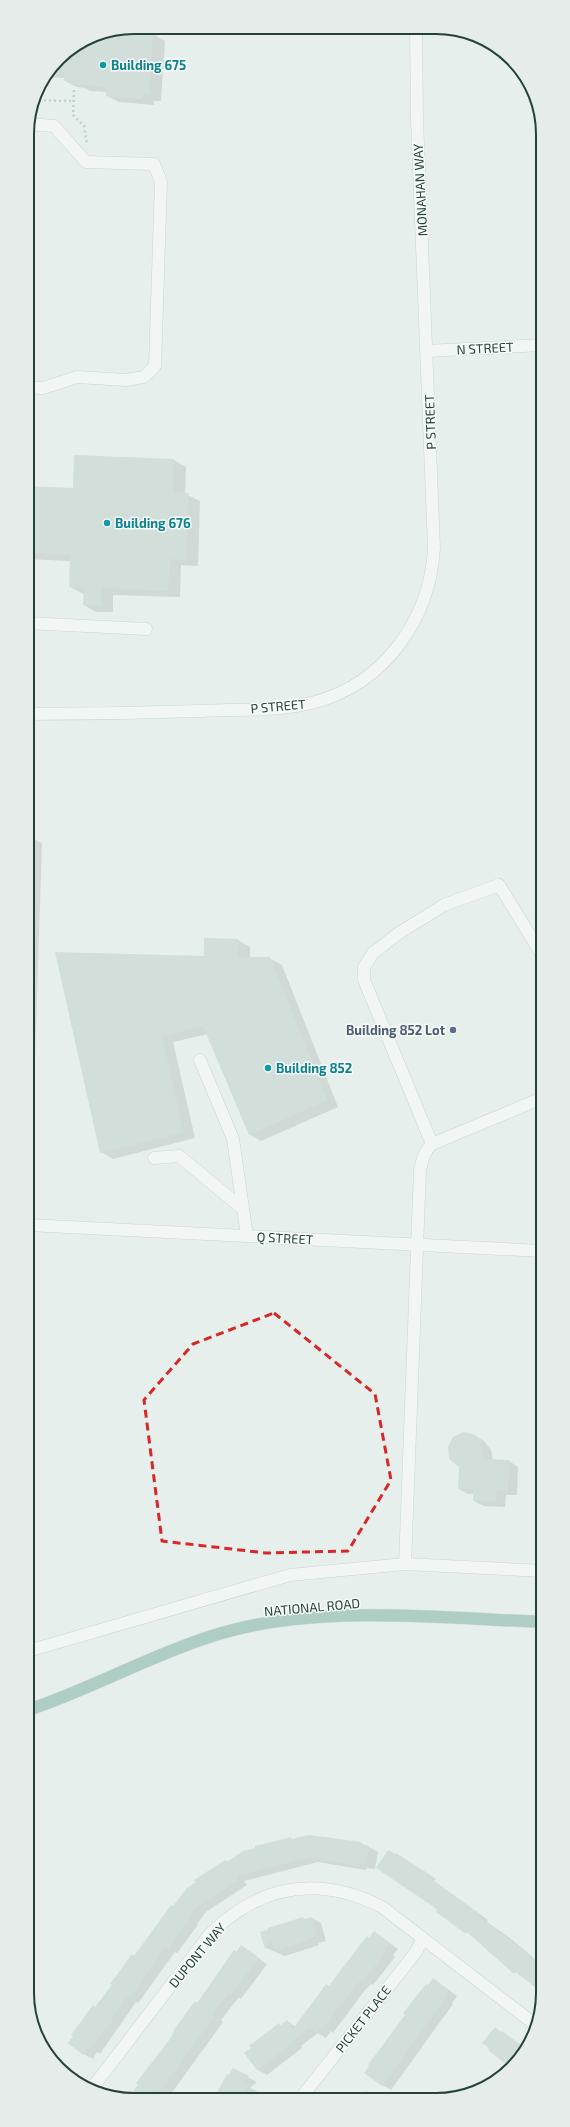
<svg xmlns="http://www.w3.org/2000/svg" width="570" height="2127" font-family="'Exo 2',sans-serif">
	<rect width="100%" height="100%" fill="#e6efeb"/>
	<path fill="#0003" d="M113 31 153 34 165 41 161 101H154V105L119 102 107 96 108 92 90 91 85 88 77 87 65 81V78L46 77 59 58 94 35Z
		M174 460 186 467 185 494 200 501 198 566 181 565 180 597 113 595V612H96L84 605V594L70 587 71 561 27 559V487L74 489Z
		M27 836 42 843 34 1090H28Z
		M205 939 238 940 250 947V958H269L282 965 338 1107 261 1141 249 1134 208 1034 173 1042 195 1138 113 1159 101 1152 56 953 205 957Z
		M475 1436 484 1441 491 1450 493 1461H509L518 1467 517 1495H506L505 1507 484 1506 474 1501 475 1494H468L459 1489Z
		M326 1837 361 1843 378 1852 375 1869 367 1868 366 1870 318 1862 244 1881 247 1885 206 1912 197 1924 198 1925 177 1953 175 1952 138 2003 136 2002 100 2054 97 2052 93 2059 84 2054 95 2008 173 1907 225 1861 228 1862 290 1838 294 1840 326 1839Z
		M405 1859 436 1879 434 1881 488 1920 487 1922 510 1938 543 1966V1993L487 1950 488 1948 438 1910Z
		M303 1918 306 1920 312 1918 321 1923 326 1941 318 1943 319 1945 285 1956 266 1948 262 1933Z
		M374 1932 398 1949 393 1955 395 1957 373 1985 371 1984 365 1990 333 2033 331 2031 326 2038 318 2033 301 2046 302 2048 267 2075 258 2070 245 2053 279 2025 281 2026 287 2021 296 2027Z
		M242 1946 267 1964 241 1999 239 1997 221 2020 223 2022 168 2098H143L197 2004 234 1951 237 1953Z
		M442 1985 457 1996 452 2003 453 2004 391 2090 382 2085 428 1986Z
		M502 2032 526 2048 516 2064 502 2033Z
		M233 2069 257 2082 250 2088 257 2091 253 2098H215L227 2075 230 2077Z
		M366 2091 378 2099H361Z"/>
	<path fill="#bbcac4" d="M117 31 153 33 149 95 143 94 142 99 106 96 107 87 77 85V82L64 81V72L50 71 59 58 94 35Z
		M74 455 174 459 173 492 189 493 186 560 170 559 168 591 102 588 101 606 83 605 84 588 69 587 70 555 27 553V486L73 488Z
		M204 938 238 939V957H270L327 1100 249 1135 203 1026 162 1036 184 1132 100 1153 55 952 204 956Z
		M464 1432 475 1435 480 1439 485 1459 509 1460 508 1491 497 1490 496 1502 473 1501 474 1490 458 1489 459 1467 449 1459 448 1447 453 1437Z
		M309 1835 361 1842V1844L369 1846 366 1865 358 1863 357 1866 309 1857 236 1876 238 1880 197 1907 188 1918 190 1919 168 1949 165 1947 129 1999 127 1997 111 2019 113 2020 90 2049 88 2048 83 2055 68 2043 73 2036 71 2035 93 2005 95 2007 112 1985 110 1984 132 1954 134 1956 171 1905 173 1906 187 1888 196 1882 194 1880 225 1860 227 1862 243 1851 255 1848V1846L291 1837V1839Z
		M388 1850 395 1854 396 1853 427 1873 426 1876 480 1914 478 1916 529 1955 528 1956 543 1968V1993L516 1972 514 1974 467 1932 466 1934 436 1912 437 1910 431 1905 376 1868Z
		M303 1917 304 1919 312 1917 317 1936 310 1938V1940L275 1951 271 1941 265 1949 260 1932 268 1930V1928Z
		M374 1931 390 1943 385 1949 386 1951 364 1981 362 1979 356 1985 323 2028 321 2027 316 2033 309 2028 292 2041 293 2043 257 2070 244 2053 251 2048 249 2046 279 2023 280 2026 287 2020 293 2029 326 1984 329 1986 334 1979 367 1936 369 1938Z
		M241 1945 259 1958 231 1994 229 1993 212 2014 214 2016 155 2098H142L133 2091 138 2085 136 2083 170 2039 174 2032 173 2031 195 2001 197 2003 234 1950 236 1952Z
		M433 1978 449 1990 444 1997 445 1998 382 2086 364 2073 369 2066 368 2065 405 2015 403 2013 426 1984 428 1985Z
		M495 2027 501 2032 502 2031 525 2049 516 2064 511 2068 488 2050 489 2048 482 2043Z
		M233 2068 249 2076 242 2082 248 2085 241 2098H214L227 2074 229 2075Z"/>
	<g fill="none" stroke-linecap="round" stroke-linejoin="round">
		<g stroke="#a8b8b2" stroke-width="13">
			<path id="minor" d="M427 351 542 345
				M27 387 43 388 77 377 126 380 144 377 155 366 161 182 154 164 86 162 54 126 28 124
				M27 623 146 629
				M27 714C85 714 142 713 200 711 237 709 278 712 315 702 385 683 430 619 434 548L417 119 416 29
				M200 1060 233 1139 247 1236
				M432 1144 364 980V967L373 953 399 933 444 905 499 885 542 955
				M154 1158 179 1156 242 1208
				M28 1225 542 1251
				M405 1564 543 1571
				M28 1651 290 1575 405 1564 420 1170C423 1159 424 1151 432 1144L542 1098
				M93 2087 210 1934C261 1884 319 1875 382 1907L537 2026
				M300 2099 416 1952 423 1938"/>
		</g>
		<g stroke="#c2cac8" stroke-width="13">
			<path id="major" d="M28 1710C91 1689 149 1656 212 1636 313 1603 438 1618 543 1622"/>
		</g>
		<path stroke="#86b3a5" stroke-width="2.5" stroke-dasharray="2 3" stroke-linecap="butt" d="M74 90 73 115 84 126 87 144
			M34 100 74 101"/>
		<use href="#minor" stroke="#fff" stroke-width="12"/>
		<use href="#major" stroke="#6aa596" stroke-width="12"/>
	</g>
	<path d="M0 0H570V2127H0ZM274 1313 375 1394 391 1480 348 1551 266 1553 162 1541 144 1400 193 1344Z" fill="#e6efeb" fill-opacity=".55" fill-rule="evenodd"/>
	<path fill="none" stroke="#d62828" stroke-width="3" stroke-dasharray="8 5" stroke-linejoin="round" d="M274 1313 375 1394 391 1480 348 1551 266 1553 162 1541 144 1400 193 1344Z"/>
	<g fill="#0f9aa8" stroke="#f7fbf9" stroke-width="1.5">
		<circle cx="103" cy="65" r="4"/>
		<circle cx="107" cy="523" r="4"/>
		<circle cx="268" cy="1068" r="4"/>
	</g>
	<circle fill="#5c6f8a" stroke="#f7fbf9" stroke-width="1.5" cx="453" cy="1030" r="4"/>
	<g text-anchor="middle" dominant-baseline="central" stroke-width="3" stroke-linejoin="round" paint-order="stroke">
		<g font-size="13" font-weight="bold" fill="#0d838f" stroke="#f7fbf9" text-anchor="start">
			<text x="111" y="65">Building 675</text>
			<text x="115" y="523">Building 676</text>
			<text x="276" y="1068">Building 852</text>
		</g>
		<g font-size="13" fill="#24423a" stroke="#f7fbf9">
			<text transform="translate(420 190) rotate(-93)">MONAHAN WAY</text>
			<text transform="translate(485 348) rotate(-3)">N STREET</text>
			<text transform="translate(430 422) rotate(-92)">P STREET</text>
			<text transform="translate(278 706) rotate(-5)">P STREET</text>
			<text transform="translate(285 1238) rotate(3)">Q STREET</text>
			<text transform="translate(312 1607) rotate(-5)">NATIONAL ROAD</text>
			<text transform="translate(197 1955) rotate(-50)">DUPONT WAY</text>
			<text transform="translate(363 2019) rotate(-52)">PICKET PLACE</text>
		</g>
		<g font-size="13" font-weight="bold" fill="#4e5e75" stroke="#f7fbf9" text-anchor="end">
			<text x="445" y="1030">Building 852 Lot</text>
		</g>
	</g>
	<path d="M0 0H570V2127H0ZM134 34H436A100 100 0 0 1 536 134V1993A100 100 0 0 1 436 2093H134A100 100 0 0 1 34 1993V134A100 100 0 0 1 134 34Z" fill="#e6ecea" fill-rule="evenodd"/>
	<path fill="none" stroke="#24423a" stroke-width="2" d="M134 34H436A100 100 0 0 1 536 134V1993A100 100 0 0 1 436 2093H134A100 100 0 0 1 34 1993V134A100 100 0 0 1 134 34Z"/>
</svg>
